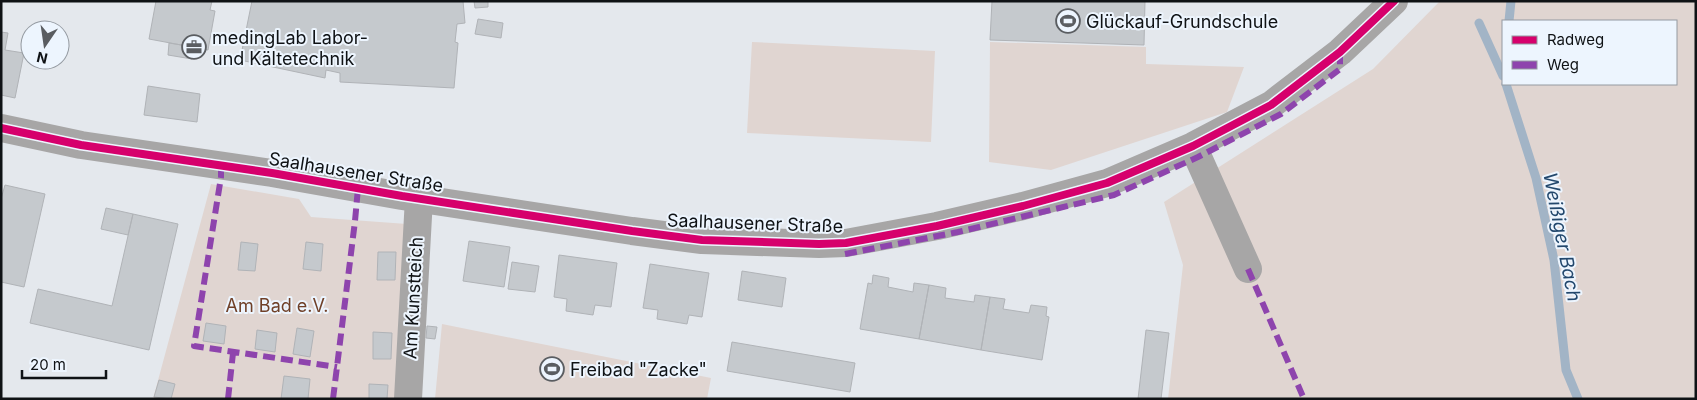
<svg xmlns="http://www.w3.org/2000/svg" width="1697" height="400" font-family="Inter,sans-serif">
	<rect width="100%" height="100%" fill="#e4e8ed"/>
	<path fill="#e0d5d1" fill-rule="evenodd" d="M1440 1H1696V399H1168L1183 265 1164 202 1373 69ZM1503 21H1676V84H1503Z
		M752 42 935 51 931 142 747 133Z
		M990 42 1146 47V64L1244 67 1227 112 1051 170 989 162Z
		M211 184 299 199 311 217 407 224 398 399H153Z
		M442 324 711 378 707 399H435Z"/>
	<g fill="none" stroke-linecap="round" stroke-linejoin="round">
		<path stroke="#a2b4c6" stroke-width="9" d="M1509 21 1511 1
			M1479 23 1503 76
			M1506 84 1536 178 1554 260 1566 370 1578 399"/>
	</g>
	<path fill="#c5c9cd" stroke="#b0b3b7" d="M156 1H212L210 10 215 11 208 50 149 39Z
		M252 1H463L465 23 457 24 455 42 458 43 454 88 340 82V73L326 70 325 78 240 60Z
		M474 1H488V7L475 8Z
		M992 1H1145L1144 45 990 40Z
		M478 19 503 23 501 38 475 34Z
		M1 32 8 33 5 50 24 53 15 98 1 95Z
		M169 43 194 47 192 59 168 55Z
		M148 86 200 94 197 122 144 115Z
		M5 185 45 194 24 287 1 282V199Z
		M106 208 133 214 128 235 101 229Z
		M133 214 178 224 149 350 30 323 38 289 112 306Z
		M469 241 510 247 504 287 463 281Z
		M241 242 258 244 255 271 238 270Z
		M306 242 323 244 321 271 303 269Z
		M378 252H396L395 280H377Z
		M559 255 617 263 611 307 595 305 593 315 566 311 567 299 554 297Z
		M512 262 539 266 535 292 508 289Z
		M650 264 709 273 702 317 689 315 687 324 657 319 658 310 643 308Z
		M742 271 786 278 782 307 738 300Z
		M873 275 889 278 888 287 913 292 914 283 929 285 919 339 860 329 868 283 872 284Z
		M929 285 946 288 945 298 974 302 975 295 990 297 981 350 919 339Z
		M990 297 1005 299 1003 309 1029 313 1031 305 1047 307 1046 316 1049 317 1042 360 981 350Z
		M206 323 226 326 224 344 203 341Z
		M427 326 437 327 435 339 426 338Z
		M297 328 314 331 310 357 293 354Z
		M257 330 277 333 275 352 255 349Z
		M1146 330 1169 333 1161 399H1138Z
		M373 332 392 333 391 359H373Z
		M732 342 855 363 850 392 727 371Z
		M284 376 310 379 308 399H281Z
		M159 380 175 384 171 399 154 397Z
		M369 384 388 385 387 399H369Z"/>
	<g fill="none" stroke-linecap="round" stroke-linejoin="round">
		<path stroke="#a7a6a6" stroke-width="28" d="M1 128 81 145 272 173 402 196 632 231 702 240 819 244 846 243 937 226 1023 206 1107 183 1193 146 1271 105 1340 52 1394 1
			M1193 146 1248 269
			M408 399 419 198"/>
		<path stroke="#8e44ad" stroke-width="6" stroke-dasharray="12 6" stroke-linecap="butt" d="M221 166V177L194 346 337 367
			M845 254 958 232 1114 195 1198 157 1281 114 1340 69V52
			M1248 269 1304 399
			M228 399 233 353
			M333 399 355 221 358 188"/>
		<g stroke="#edf5fe" stroke-width="11">
			<path id="cycleway" d="M1 128 81 145 272 173 402 196 632 231 702 240 819 244 846 243 937 226 1023 206 1107 183 1193 146 1271 105 1340 52 1394 1"/>
		</g>
		<use href="#cycleway" stroke="#d6006c" stroke-width="8"/>
	</g>
	<defs>
		<g id="stadium-ring" transform="scale(1.25)"><circle r="9.5" fill="#edf5fe" stroke="#5a5d61" stroke-width="1.5"/><path d="M0-5a6.5 5 0 1 0 0 10a6.5 5 0 1 0 0-10ZM-3.5-1.8h7v3.6h-7Z" fill="#5a5d61"/></g>
		<g id="office-ring" transform="scale(1.25)"><circle r="9.5" fill="#edf5fe" stroke="#5a5d61" stroke-width="1.5"/><path d="M-6-3h4V-5.5h4V-3h4V5H-6ZM-1-4.5V-3h2v-1.5ZM-6 0V1H6V0Z" fill="#5a5d61"/></g>
	</defs>
	<g fill-rule="evenodd">
		<use href="#stadium-ring" x="1068" y="21"/>
		<use href="#office-ring" x="194" y="47"/>
		<use href="#stadium-ring" x="552" y="369"/>
	</g>
	<g text-anchor="middle" dominant-baseline="central" stroke-width="4" stroke-linejoin="round" paint-order="stroke">
		<g font-size="18" fill="#0f1215" stroke="#edf5fe" text-anchor="start">
			<text x="1086" y="21">Glückauf-Grundschule</text>
			<text x="212" y="37">medingLab Labor-<tspan x="212" dy="21">und Kältetechnik</tspan></text>
			<text x="570" y="369">Freibad "Zacke"</text>
		</g>
		<g font-size="18" fill="#0f1215" stroke="#edf5fe">
			<text transform="translate(356 172) rotate(9)">Saalhausener Straße</text>
			<text transform="translate(755 223) rotate(2)">Saalhausener Straße</text>
			<text transform="translate(413 298) rotate(-87)">Am Kunstteich</text>
		</g>
		<g font-size="18" fill="#704028" stroke="#edf5fe">
			<text x="277" y="305">Am Bad e.V.</text>
		</g>
		<g font-size="19" font-style="italic" fill="#22476c" stroke="#edf5fe">
			<text transform="translate(1562 237) rotate(79)">Weißiger Bach</text>
		</g>
	</g>
	<rect width="1697" height="400" fill="none" stroke="#0f1215" stroke-width="5"/>
	<rect x="1502" y="20" width="175" height="65" fill="#edf5fe" stroke="#949aa1"/>
	<rect x="1512" y="36" width="25" height="8" fill="#d6006c" stroke="#949aa1"/>
	<text x="1547" y="45" font-size="15" fill="#0f1215">Radweg</text>
	<rect x="1512" y="61" width="25" height="8" fill="#8e44ad" stroke="#949aa1"/>
	<text x="1547" y="70" font-size="15" fill="#0f1215">Weg</text>
	<g transform="translate(45 45) rotate(193)"><circle r="24" fill="#edf5fe" stroke="#949aa1"/>
	<path d="M0-4L9 19L0 12L-9 19Z" fill="#5a5d61"/>
	<text y="-8" font-size="14" font-weight="bold" text-anchor="middle" fill="#0f1215">N</text>
	</g>
	<path d="M22 370v8h84v-8" fill="none" stroke="#0f1215" stroke-width="2.5"/>
	<text x="30" y="370" font-size="15" fill="#0f1215" stroke="#edf5fe" stroke-width="4" paint-order="stroke">20 m</text>
</svg>
